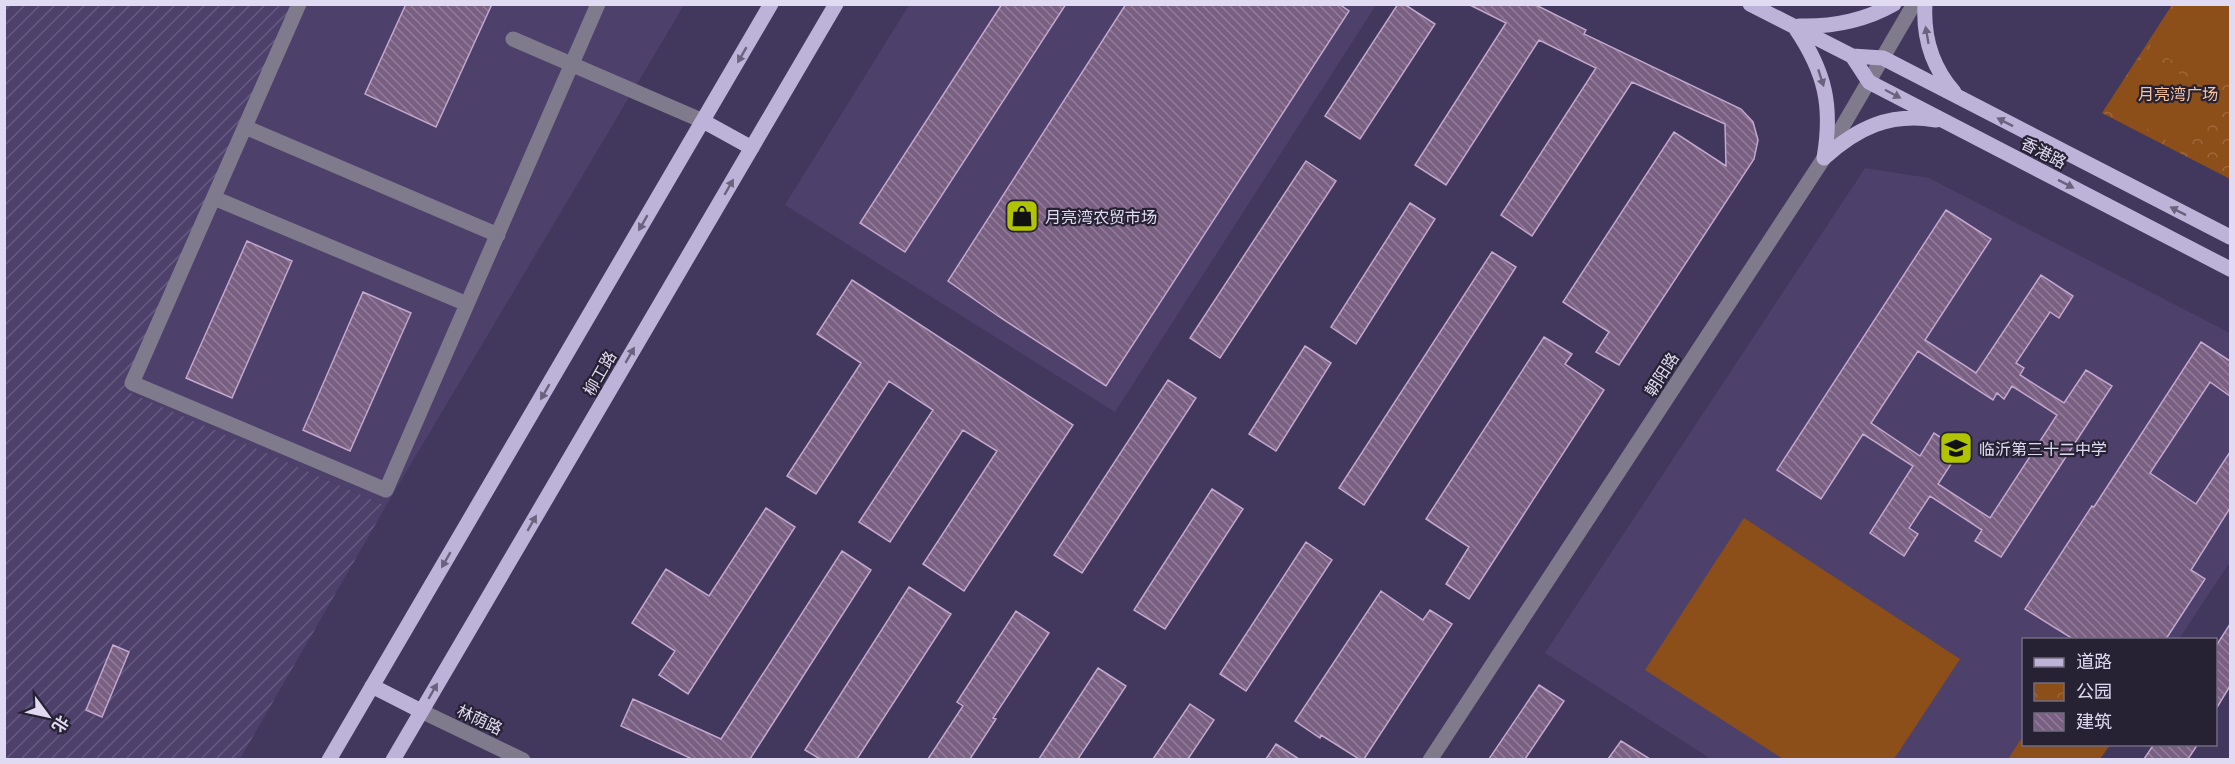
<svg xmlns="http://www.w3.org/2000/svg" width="2235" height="764" font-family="Lato,'Noto Sans SC',sans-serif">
	<defs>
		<pattern id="industrial-furrows" width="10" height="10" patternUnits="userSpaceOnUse" patternTransform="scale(1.5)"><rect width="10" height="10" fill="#4d406b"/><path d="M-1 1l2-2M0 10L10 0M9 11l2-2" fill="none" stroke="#665b81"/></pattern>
		<pattern id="park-crowns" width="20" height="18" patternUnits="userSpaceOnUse" patternTransform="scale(1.5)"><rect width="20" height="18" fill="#8d4f19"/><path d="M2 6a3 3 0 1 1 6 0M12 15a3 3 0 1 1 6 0" fill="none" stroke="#9d683b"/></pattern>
		<pattern id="building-back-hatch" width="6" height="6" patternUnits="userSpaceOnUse" patternTransform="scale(1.5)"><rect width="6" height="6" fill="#795f82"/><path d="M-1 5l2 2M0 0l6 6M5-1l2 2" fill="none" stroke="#927d9a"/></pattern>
	</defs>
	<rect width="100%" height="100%" fill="#42375c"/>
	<path fill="#4d406b" d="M292 5H684L386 506 124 390Z
		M909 5H1376L1115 412 785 205Z
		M1865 168 1929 178 2230 333V562L2179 639 2024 640V744L2110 745 2100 759H1711L1545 653Z"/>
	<path fill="url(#industrial-furrows)" d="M4 5H292L124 390 386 506 240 759H5Z"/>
	<path fill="url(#park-crowns)" d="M2172 5H2230V179L2102 113Z"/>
	<path fill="#8d4f19" d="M2178 5H2230V70L2217 91 2150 46Z
		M2146 52 2216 97 2181 150 2112 106Z
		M1744 518 1960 659 1894 759H1783L1645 670Z
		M2023 736 2024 744 2110 745 2100 759H2008Z"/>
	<path fill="url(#building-back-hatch)" stroke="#c3a7cd" stroke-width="1.5" fill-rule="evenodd" d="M406 4H492L436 127 365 94Z
		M1002 4H1066L905 252 860 223Z
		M1126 4H1339L1349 11 1106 386 1001 318 948 281Z
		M1398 4H1404L1435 24 1360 139 1325 116Z
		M1468 4H1534L1586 30 1584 34 1741 109 1753 122 1758 140 1754 159 1619 365 1596 352 1609 332 1563 302 1674 132 1726 166 1725 124 1632 82 1532 236 1501 215 1596 68 1539 40 1446 185 1415 165 1506 23Z
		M1306 161 1336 181 1220 358 1190 338Z
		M1410 203 1435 219 1356 344 1331 327Z
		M1946 210 1991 239 1925 340 1976 373 2041 275 2073 296 2059 318 2050 312 2016 363 2024 368 2020 375 2064 403 2086 370 2112 386 2001 557 1975 541 1982 530 1930 496 1909 528 1918 534 1904 556 1870 533 1913 466 1863 434 1821 499 1777 470ZM1918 351 1993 400 1997 393 2004 399 2012 386 2057 415 1990 518 1938 484 1960 450 1934 433 1920 456 1871 423Z
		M247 241 292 261 232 398 186 378Z
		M1492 252 1516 267 1364 505 1339 488Z
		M852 280 1073 425 964 591 923 564 997 451 963 430 890 542 859 522 933 410 889 381 816 494 787 476 861 363 817 334Z
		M363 292 411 313 350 451 303 430Z
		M1544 337 1572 354 1565 364 1604 390 1469 599 1446 584 1469 547 1426 519Z
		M2201 342 2230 361V396L2210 382 2150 473 2196 504 2230 452V508L2191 570 2205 579 2166 639H2073L2025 609 2092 506 2094 507Z
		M1305 346 1331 363 1276 451 1249 434Z
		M1168 380 1196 398 1082 573 1054 555Z
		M1212 489 1243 509 1165 629 1134 610Z
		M766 508 795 527 688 694 659 675 675 651 632 623 666 569 709 596Z
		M1306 542 1332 560 1246 691 1220 674Z
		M842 551 871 570 750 759H692L621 726 633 699 721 739Z
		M909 587 951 614 857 759H820L805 750Z
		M1381 591 1423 620 1430 610 1452 624 1364 759H1359L1321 735 1320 738 1295 721Z
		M1016 611 1049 633 993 718 996 719 970 759H928L963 706 957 702Z
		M2230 624V686L2216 709V646Z
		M113 645 129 652 102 717 86 710Z
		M1098 668 1126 686 1078 759H1039Z
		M1539 685 1564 701 1525 759H1489Z
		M1190 704 1214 720 1188 759H1153Z
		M1621 741 1650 759H1608Z
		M1276 744 1299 759H1266Z
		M2154 744H2198L2188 759H2144Z"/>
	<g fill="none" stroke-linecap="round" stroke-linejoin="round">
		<path stroke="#7f7a8c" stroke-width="15" d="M299 4 132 383 386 490 598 4
			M513 39 703 121
			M245 127 498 235
			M214 198 467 304
			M421 711 523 760
			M1430 760 1824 158 1914 4"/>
		<path stroke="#bdb3d9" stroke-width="15" d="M1750 4 1852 56 1883 58 2230 237
			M1925 4C1923 38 1932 67 1954 92
			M1799 26C1833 27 1864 21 1894 4
			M1796 29C1825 72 1833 106 1824 158
			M1852 56 1869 82 2230 269
			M703 121 752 148
			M1824 158C1857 128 1890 112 1936 120
			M372 686 421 711
			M329 760 771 4
			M393 760 836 4"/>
	</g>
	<defs><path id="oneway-solid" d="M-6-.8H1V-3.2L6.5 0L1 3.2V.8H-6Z" transform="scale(1.5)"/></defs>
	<g fill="#6a637e">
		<use href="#oneway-solid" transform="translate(1927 35) rotate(-100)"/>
		<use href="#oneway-solid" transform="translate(742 55) rotate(120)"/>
		<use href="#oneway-solid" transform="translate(1821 78) rotate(72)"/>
		<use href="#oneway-solid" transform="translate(1893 94) rotate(28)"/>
		<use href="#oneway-solid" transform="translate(2005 122) rotate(-153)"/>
		<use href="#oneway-solid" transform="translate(2066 184) rotate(27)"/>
		<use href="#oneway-solid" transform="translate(729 187) rotate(-60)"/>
		<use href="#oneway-solid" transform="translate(2178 211) rotate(-153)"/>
		<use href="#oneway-solid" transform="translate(643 223) rotate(120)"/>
		<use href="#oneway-solid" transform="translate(630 355) rotate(-60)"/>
		<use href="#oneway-solid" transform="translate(545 392) rotate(120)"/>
		<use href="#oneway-solid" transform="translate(532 523) rotate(-60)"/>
		<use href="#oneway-solid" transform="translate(446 560) rotate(120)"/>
		<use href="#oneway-solid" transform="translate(433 691) rotate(-60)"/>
	</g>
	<defs>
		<g id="shop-square" transform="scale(1.725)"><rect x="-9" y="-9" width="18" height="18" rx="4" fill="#b0c500" stroke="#272233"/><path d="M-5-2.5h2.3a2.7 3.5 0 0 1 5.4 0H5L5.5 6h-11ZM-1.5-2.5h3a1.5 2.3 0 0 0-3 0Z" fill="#111"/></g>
		<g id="school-square" transform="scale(1.725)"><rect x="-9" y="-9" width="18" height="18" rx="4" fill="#b0c500" stroke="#272233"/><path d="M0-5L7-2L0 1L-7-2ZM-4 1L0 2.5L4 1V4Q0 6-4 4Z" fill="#111"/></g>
	</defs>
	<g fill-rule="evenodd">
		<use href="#shop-square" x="1022" y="216"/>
		<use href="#school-square" x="1956" y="448"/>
	</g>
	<g text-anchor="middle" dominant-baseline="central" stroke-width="4.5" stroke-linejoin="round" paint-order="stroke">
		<g font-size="16" fill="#f8c49f" stroke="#272233">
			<text x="2178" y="93">月亮湾广场</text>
		</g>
		<g font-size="16" fill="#e0dbf2" stroke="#272233">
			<text transform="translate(2044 152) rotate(27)">香港路</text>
			<text transform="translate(599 373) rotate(-60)">柳工路</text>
			<text transform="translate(1661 374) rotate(-57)">朝阳路</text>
			<text transform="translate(480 719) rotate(25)">林荫路</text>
		</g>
		<g font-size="16" fill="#e0dbf2" stroke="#272233" text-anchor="start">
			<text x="1045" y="216">月亮湾农贸市场</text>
			<text x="1979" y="448">临沂第三十二中学</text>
		</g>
	</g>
	<rect width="2235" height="764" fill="none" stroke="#e0dbf2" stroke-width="12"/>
	<rect x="2022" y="638" width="195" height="108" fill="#272233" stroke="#716c7f" stroke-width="1.5"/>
	<rect x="2034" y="658" width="30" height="9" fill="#bdb3d9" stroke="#716c7f" stroke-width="1.5"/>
	<text x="2076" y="668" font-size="18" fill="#e0dbf2">道路</text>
	<rect x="2034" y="683" width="30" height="18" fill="url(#park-crowns)" stroke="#716c7f" stroke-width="1.5"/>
	<text x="2076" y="698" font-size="18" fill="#e0dbf2">公园</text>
	<rect x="2034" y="713" width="30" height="18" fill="url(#building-back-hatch)" stroke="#716c7f" stroke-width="1.5"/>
	<text x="2076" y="728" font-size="18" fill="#e0dbf2">建筑</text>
	<g transform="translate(48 716) rotate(123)" stroke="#272233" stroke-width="4.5" paint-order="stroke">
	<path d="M0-4.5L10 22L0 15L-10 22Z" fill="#e0dbf2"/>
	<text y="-9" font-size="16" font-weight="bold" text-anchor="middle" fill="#e0dbf2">北</text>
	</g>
</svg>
